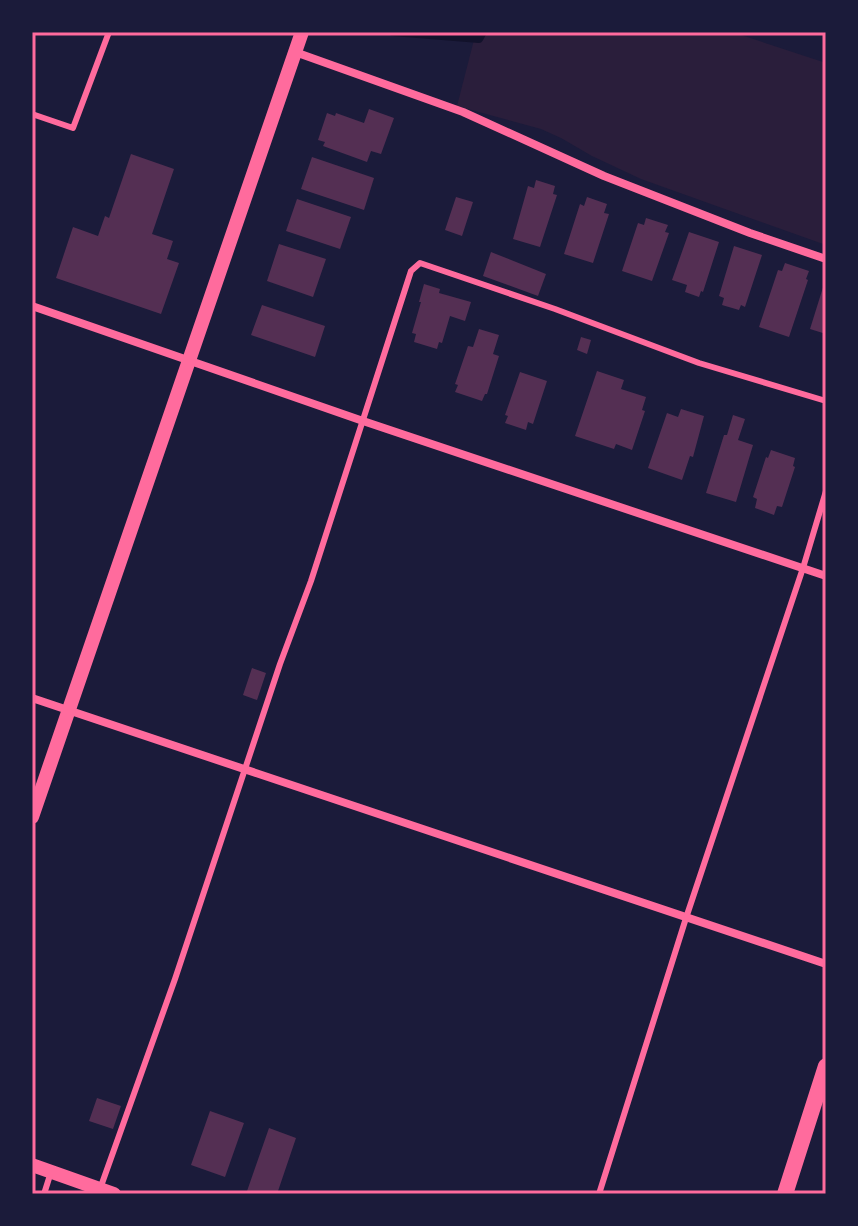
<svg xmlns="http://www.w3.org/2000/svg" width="858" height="1226" font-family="Barlow,sans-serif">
	<rect width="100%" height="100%" fill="#1b1b3a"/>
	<path fill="#2a1e3b" d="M476 32H732L826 63V245L641 179 592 156 561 138 541 129 457 106Z"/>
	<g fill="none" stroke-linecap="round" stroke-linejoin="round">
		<path stroke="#12122b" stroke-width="8" d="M393 32 479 39 483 32"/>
	</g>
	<path fill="#542f53" d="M369 109 394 118 381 154 371 151 367 162 323 146 325 142 318 140 327 113 335 116 336 113 364 123Z
		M131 154 174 169 152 234 173 241 167 259 179 263 161 314 56 278 73 227 98 236 105 216 109 218Z
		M312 157 374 178 364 210 301 189Z
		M536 180 555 186 553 194 557 195 540 247 513 239 528 186 534 188Z
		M456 197 473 202 462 236 445 230Z
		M587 197 607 204 604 213 609 214 593 263 564 254 580 204 584 206Z
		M297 199 351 217 340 249 286 231Z
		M646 218 668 225 665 232 669 233 652 281 622 271 638 223 644 225Z
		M689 232 719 242 703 292 701 291 699 297 685 292 687 285 672 280Z
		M279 244 326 259 313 297 267 281Z
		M734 246 762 255 745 307 741 305 739 310 722 305 724 298 719 296Z
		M491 252 546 274 538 296 483 276Z
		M785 263 809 271 806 279 808 280 789 337 759 327 778 270 782 271Z
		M825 281H826V334L810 329Z
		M424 284 440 289 439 293 471 302 465 321 450 316 442 343 439 342 437 349 414 342 416 334 412 333 421 302H419Z
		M262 305 325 326 315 357 251 335Z
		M479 329 499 335 493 354 499 356 487 394H485L482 401 455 392 458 385 455 384 468 346 473 347Z
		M581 337 591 340 587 354 577 350Z
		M597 371 624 380 621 389 646 397 642 410 645 411 632 450 616 444 614 449 575 436Z
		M520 372 547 381 533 424 528 422 526 430 505 423 508 416 505 415Z
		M681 409 704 416 693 457 690 456 682 480 648 468 667 413 678 417Z
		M733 415 745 419 738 440 753 445 736 502 706 493 724 435H727Z
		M771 450 795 458 793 466 795 467 782 507 777 506 774 515 755 508 757 499 753 497 766 457 768 458Z
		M252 668 266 673 257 700 243 695Z
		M97 1098 121 1106 113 1129 89 1121Z
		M210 1111 244 1123 225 1177 191 1165Z
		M269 1128 296 1138 277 1194H246Z"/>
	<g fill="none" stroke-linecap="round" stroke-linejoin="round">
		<path stroke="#ff6b9d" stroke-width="6" d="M32 114 73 128 109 32
			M100 1189 175 979 280 664 311 581 411 271 420 263 555 309 699 363 826 401
			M44 1194 51 1172
			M599 1194 686 918 803 568 826 491"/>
		<path stroke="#ff6b9d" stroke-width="8" d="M295 52 463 112 604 176 750 233 826 259
			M32 306 363 421 826 576
			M32 698 826 964"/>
		<path stroke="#ff6b9d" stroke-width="14" d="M32 817 302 32
			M32 1165 114 1194"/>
		<path stroke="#ff6b9d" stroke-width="16" d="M785 1194 826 1066"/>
	</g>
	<rect width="858" height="1226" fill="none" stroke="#1b1b3a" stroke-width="68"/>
	<rect x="34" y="34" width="790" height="1158" fill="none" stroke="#ff6b9d" stroke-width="3"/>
</svg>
